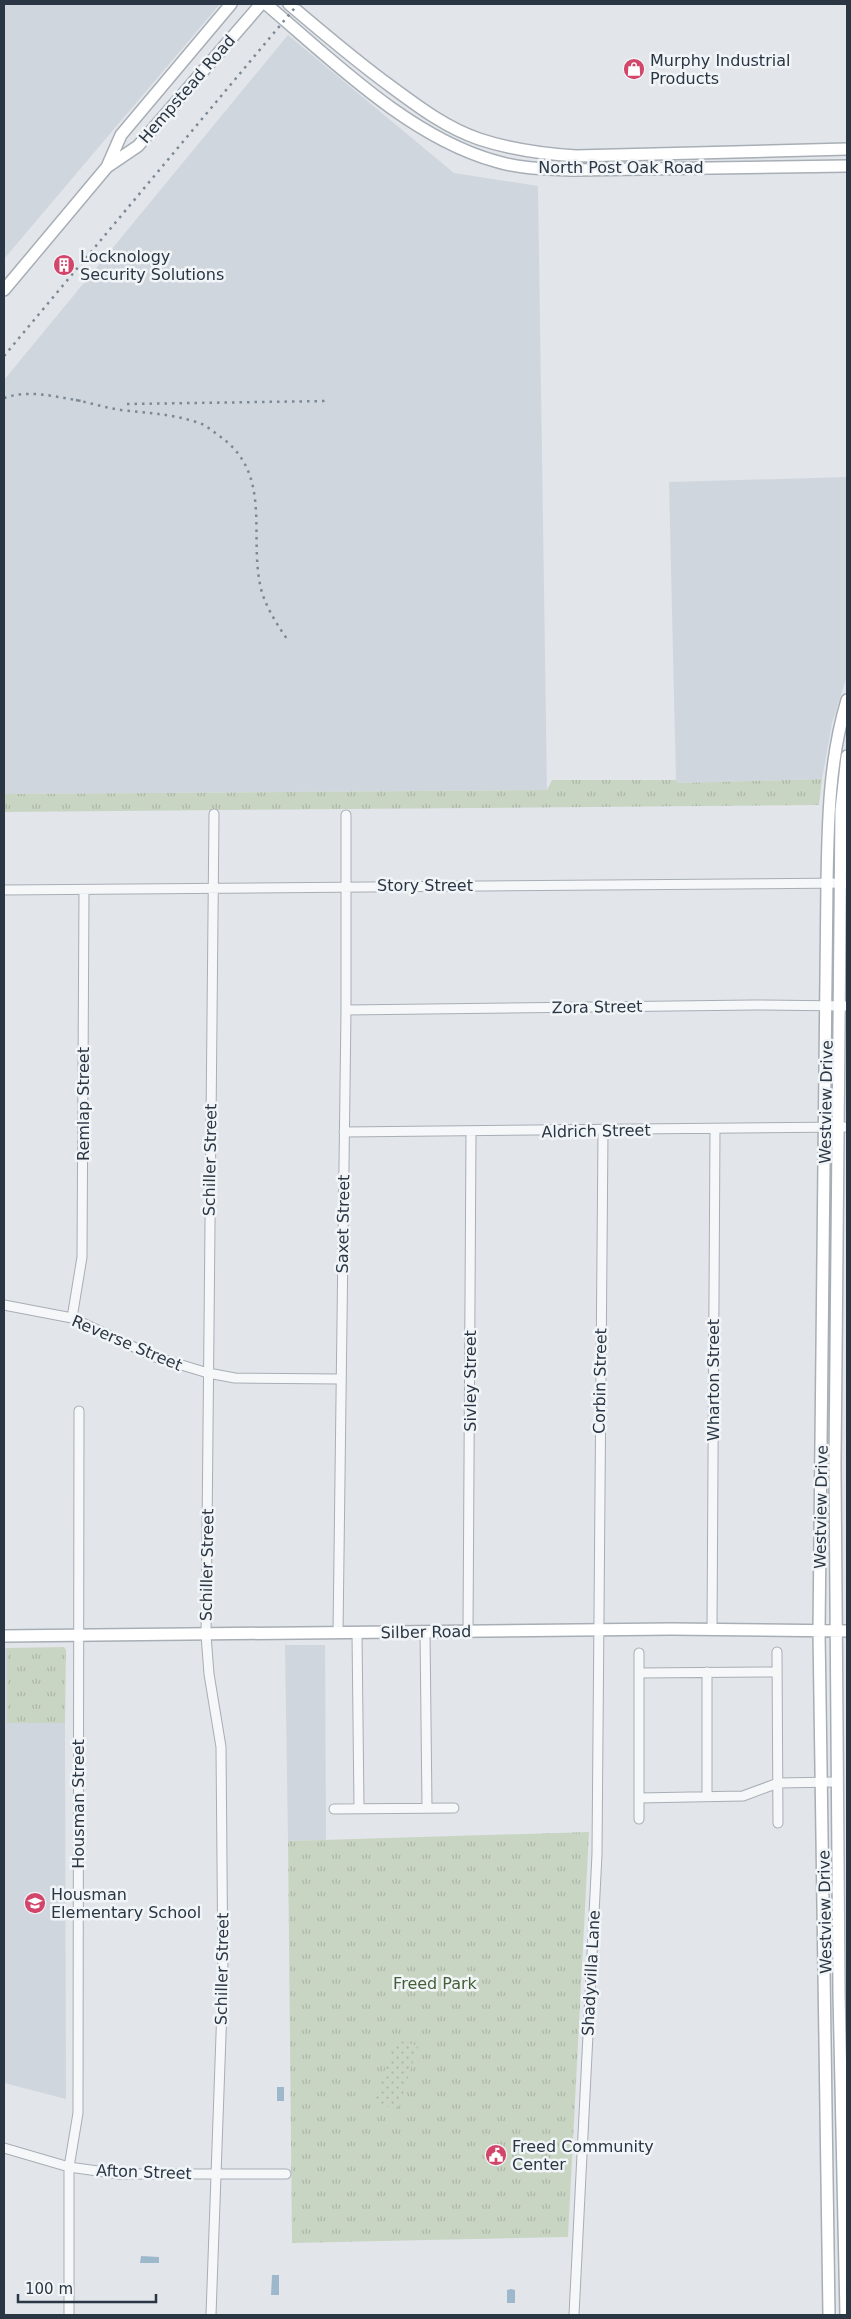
<svg xmlns="http://www.w3.org/2000/svg" width="851" height="2319" font-family="'DejaVu Sans',sans-serif">
	<defs>
		<pattern id="grass-tufts" width="24" height="20" patternUnits="userSpaceOnUse" patternTransform="scale(1.25)"><rect width="24" height="20" fill="#c9d5c3"/><path d="M3 7l-1-3M5 7V3M7 7l1-3M15 17l-1-3M17 17v-4M19 17l1-3" fill="none" stroke="#adb7a9"/></pattern>
		<pattern id="garden-dots" width="8" height="8" patternUnits="userSpaceOnUse" patternTransform="scale(1.25)"><rect width="8" height="8" fill="#c9d5c3"/><path d="M2 2h.1M6 6h.1" fill="none" stroke="#adb7a9" stroke-width="1.8" stroke-linecap="round"/></pattern>
	</defs>
	<rect width="100%" height="100%" fill="#e2e6eb"/>
	<path fill="#d0d6dd" d="M4 4H220L4 259Z
		M288 35 454 173 538 186 547 790 4 794V380Z
		M847 477V676L832 723 822 779 676 783 669 482Z
		M285 1645H325L326 1840 288 1841Z
		M4 1648H7V1723H65L66 2099 4 2083Z"/>
	<path fill="url(#grass-tufts)" d="M822 779 819 805 4 812V794L547 790 552 780H676L677 783Z
		M64 1647 66 1650 65 1723H7V1648Z
		M4 1651H5V1732H4Z
		M589 1832 568 2237 292 2243 288 1841Z"/>
	<path fill="url(#garden-dots)" d="M395 2039 418 2046 398 2110 374 2103Z"/>
	<path fill="#9db8cb" d="M277 2087H284V2101H277Z
		M141 2256 159 2257V2263H140Z
		M272 2275H279V2295H271Z
		M511 2289 515 2290V2303H507V2290Z"/>
	<g fill="none" stroke-linecap="round" stroke-linejoin="round">
		<g stroke="#a7aeb5" stroke-width="11">
			<path id="street" d="M4 890 847 883
				M346 1010 754 1005 847 1006
				M344 1132 847 1127
				M4 1305 72 1318 155 1357 208 1373 235 1378 340 1379
				M72 1318 82 1257 84 890
				M712 1630 715 1129
				M468 1631 471 1132
				M425 1632 427 1808
				M338 1633 346 1010V815
				M357 1633 359 1808
				M777 1652 778 1823
				M639 1653V1819
				M707 1672V1796
				M639 1673 777 1672
				M639 1798 743 1796 778 1783 836 1782
				M334 1809 454 1808
				M4 2148 69 2167 119 2174H286
				M69 2315V2167L78 2113 79 1411
				M211 2315 223 1979 221 1747 209 1674 206 1635 214 814
				M574 2315 597 1854 603 1131"/>
		</g>
		<g stroke="#a7aeb5" stroke-width="14">
			<path id="secondary" d="M266 4C332 60 409 137 495 161 520 169 549 169 574 170L847 166
				M289 4C323 33 357 62 393 88 420 108 447 128 479 139 509 149 544 154 576 156L847 149
				M107 167 121 135 231 4
				M4 290 107 167 138 146 261 4
				M4 1636 671 1629 847 1631
				M829 2315 819 1631 827 883C828 821 829 760 847 700
				M846 2315 839 1993 835 1465 841 810 847 756"/>
		</g>
		<use href="#street" stroke="#f5f7f9" stroke-width="9"/>
		<use href="#secondary" stroke="#fff" stroke-width="11"/>
		<path stroke="#7b8895" stroke-width="2.5" stroke-dasharray="2.5 5" stroke-linecap="butt" d="M4 356 298 4
			M4 398C30 389 55 397 82 401
			M76 400C91 403 106 408 121 410 148 413 173 414 199 423 206 425 212 431 218 435 274 473 248 534 261 589 266 607 276 623 287 639
			M127 404 327 401"/>
	</g>
	<defs>
		<g id="shop-disc" transform="scale(1.125)"><circle r="9.5" fill="#d1466a" stroke="#f2f5f8"/><path d="M-5-2.5h2.3a2.7 3.5 0 0 1 5.4 0H5L5.5 6h-11ZM-1.5-2.5h3a1.5 2.3 0 0 0-3 0Z" fill="#fff"/></g>
		<g id="building-disc" transform="scale(1.125)"><circle r="9.5" fill="#d1466a" stroke="#f2f5f8"/><path d="M-4-6H4V6H1V3H-1V6H-4ZM-2.5-4.3h1.7v1.8h-1.7ZM.8-4.3h1.7v1.8H.8ZM-2.5-1h1.7V.8h-1.7ZM.8-1h1.7V.8H.8Z" fill="#fff"/></g>
		<g id="school-disc" transform="scale(1.125)"><circle r="9.5" fill="#d1466a" stroke="#f2f5f8"/><path d="M0-5L7-2L0 1L-7-2ZM-4 1L0 2.5L4 1V4Q0 6-4 4Z" fill="#fff"/></g>
		<g id="civic-disc" transform="scale(1.125)"><circle r="9.5" fill="#d1466a" stroke="#f2f5f8"/><path d="M-.6-6.5H3V-4.5H.6V-3L4-1V1h2V6H-6V1h2V-1L-.6-3ZM-1.2 2.5V6h2.4V2.5Z" fill="#fff"/></g>
	</defs>
	<g fill-rule="evenodd">
		<use href="#shop-disc" x="634" y="69"/>
		<use href="#building-disc" x="64" y="265"/>
		<use href="#school-disc" x="35" y="1903"/>
		<use href="#civic-disc" x="496" y="2155"/>
	</g>
	<g text-anchor="middle" dominant-baseline="central" stroke-width="5" stroke-linejoin="round" paint-order="stroke">
		<g font-size="16" fill="#2a3643" stroke="#f2f5f8" text-anchor="start">
			<text x="650" y="60">Murphy Industrial<tspan x="650" dy="18">Products</tspan></text>
			<text x="80" y="256">Locknology<tspan x="80" dy="18">Security Solutions</tspan></text>
			<text x="51" y="1894">Housman<tspan x="51" dy="18">Elementary School</tspan></text>
			<text x="512" y="2146">Freed Community<tspan x="512" dy="18">Center</tspan></text>
		</g>
		<g font-size="16" fill="#2a3643" stroke="#f2f5f8">
			<text transform="translate(187 89) rotate(-49)">Hempstead Road</text>
			<text x="621" y="167">North Post Oak Road</text>
			<text x="425" y="885">Story Street</text>
			<text transform="translate(597 1007) rotate(-1)">Zora Street</text>
			<text transform="translate(826 1102) rotate(-89)">Westview Drive</text>
			<text transform="translate(83 1104) rotate(-90)">Remlap Street</text>
			<text transform="translate(596 1131) rotate(-1)">Aldrich Street</text>
			<text transform="translate(210 1160) rotate(-89)">Schiller Street</text>
			<text transform="translate(343 1224) rotate(-89)">Saxet Street</text>
			<text transform="translate(127 1343) rotate(23)">Reverse Street</text>
			<text transform="translate(713 1380) rotate(-90)">Wharton Street</text>
			<text transform="translate(470 1381) rotate(-90)">Sivley Street</text>
			<text transform="translate(600 1381) rotate(-89)">Corbin Street</text>
			<text transform="translate(821 1507) rotate(-89)">Westview Drive</text>
			<text transform="translate(207 1565) rotate(-89)">Schiller Street</text>
			<text transform="translate(426 1632) rotate(-1)">Silber Road</text>
			<text transform="translate(78 1804) rotate(-90)">Housman Street</text>
			<text transform="translate(825 1912) rotate(-91)">Westview Drive</text>
			<text transform="translate(222 1969) rotate(-89)">Schiller Street</text>
			<text transform="translate(591 1973) rotate(-87)">Shadyvilla Lane</text>
			<text transform="translate(144 2172) rotate(2)">Afton Street</text>
		</g>
		<g font-size="16" fill="#435f37" stroke="#f2f5f8">
			<text x="435" y="1983">Freed Park</text>
		</g>
	</g>
	<rect width="851" height="2319" fill="none" stroke="#2a3643" stroke-width="10"/>
	<path d="M18 2294v8h138v-8" fill="none" stroke="#2a3643" stroke-width="2.5"/>
	<text x="25" y="2294" font-size="15" fill="#2a3643" stroke="#f2f5f8" stroke-width="4" paint-order="stroke">100 m</text>
</svg>
